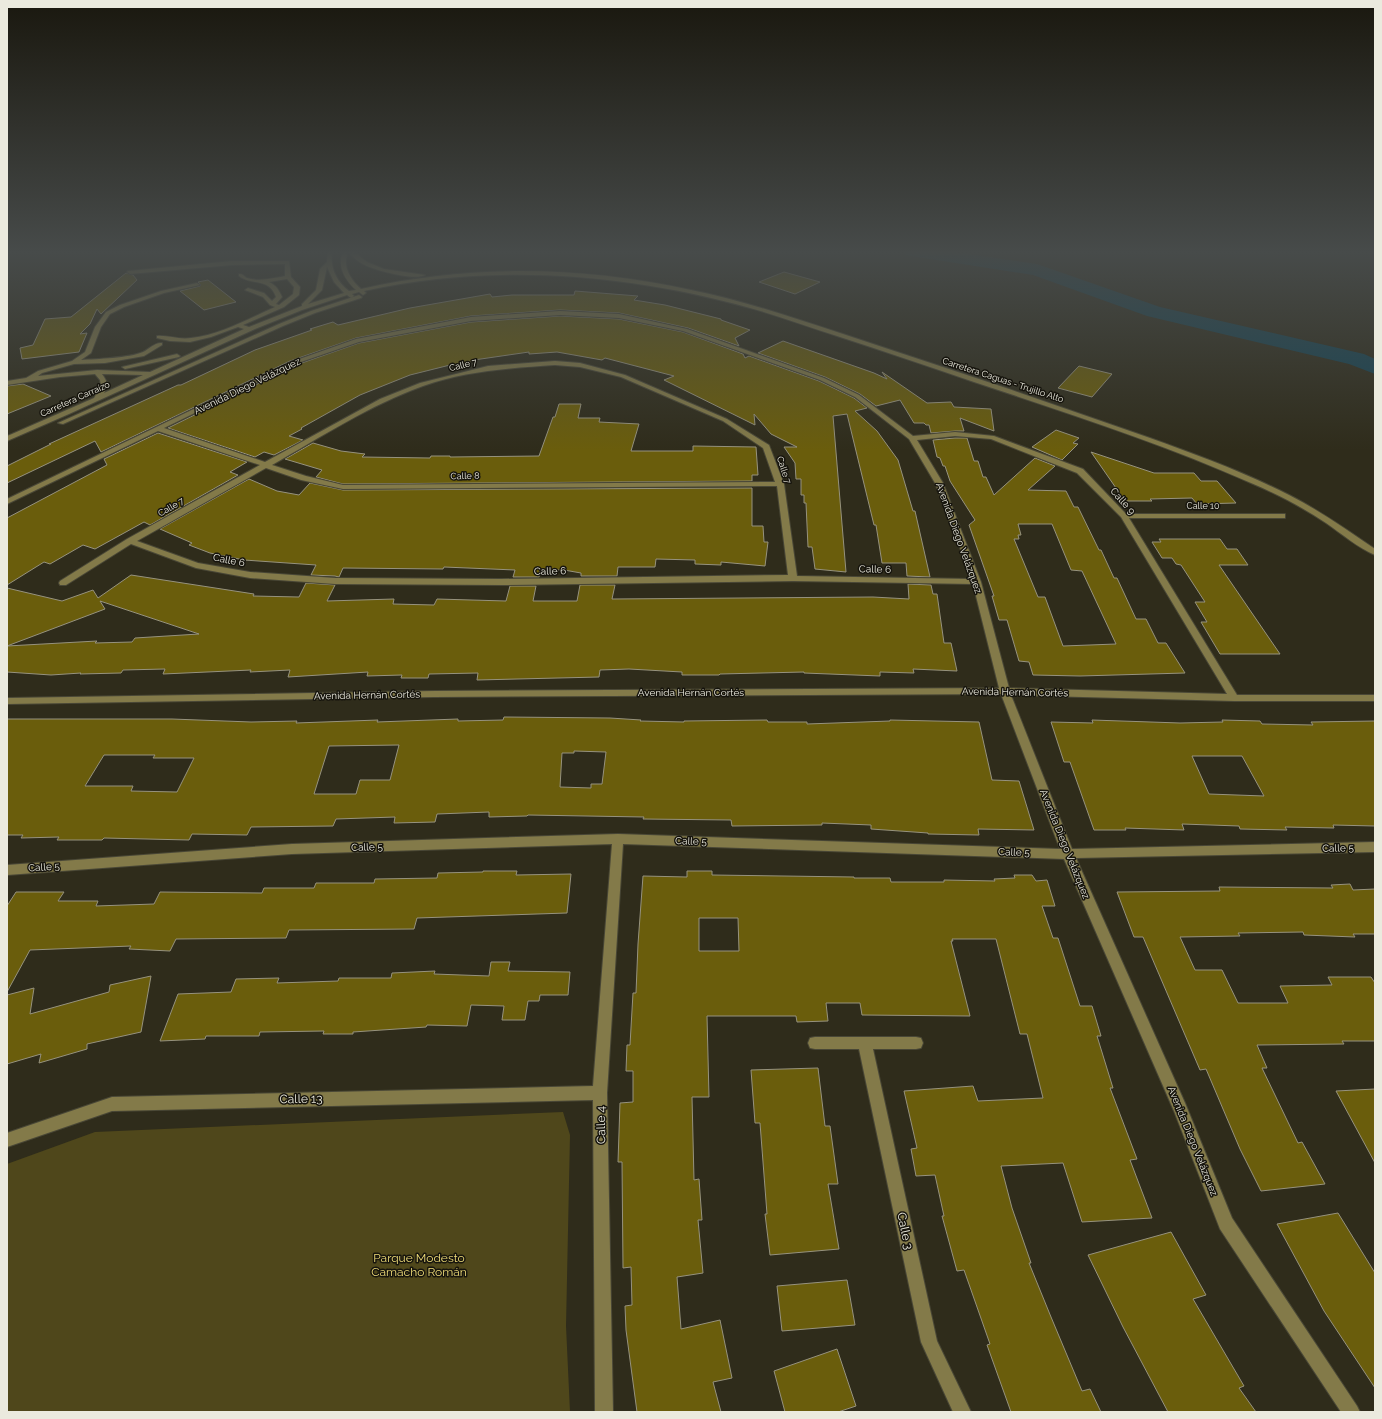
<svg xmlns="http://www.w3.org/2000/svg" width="1382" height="1419" font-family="Raleway,sans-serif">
	<rect width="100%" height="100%" fill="#2f2c1b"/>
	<path fill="#4f471b" d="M563 1112 570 1135 566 1326 570 1412H7V1164L95 1132Z"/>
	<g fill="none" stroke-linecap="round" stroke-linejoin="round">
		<path fill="#154454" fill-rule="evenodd" d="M902 251H949L1037 264 1160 307 1364 354 1375 359V374L1349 364 1147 316 1033 275 911 256 905 255Z"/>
	</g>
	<path fill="#6a5d0c" stroke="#96927e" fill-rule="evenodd" d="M784 272 820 282 795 294 759 282Z
		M126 273 133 275 137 280 101 314 97 309 90 324 80 334 87 333 79 352 22 359 20 348 33 345 45 319 71 317Z
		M208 280 236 302 204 310 180 291 200 286 201 285 198 282Z
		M575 291 638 296 634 300 665 305 721 319V320L750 330 735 338 739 346 688 328 619 313 560 310 471 316 356 338 290 361 101 452 95 441 7 483V466L51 444H49L178 385H181L255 350 312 330 310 329 333 322 338 325 410 308 490 294 492 297 512 295H574Z
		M560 316 619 319 683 332 743 354 745 358 749 356 819 381 854 398 867 408 855 411 877 431 898 460 913 511H915L930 577 907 576 906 563H882L876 525H874L847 414 833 416 846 572 815 569 812 547H808L806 503H804V495H801V479H796L795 463 784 447H797L771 434 754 414 755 425 664 380 674 376 605 358 602 360 557 352 529 354V352L474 360 475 361 455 365 454 364 410 375 360 395 301 428 302 429 289 436 303 440 274 455 264 452 255 457 168 428 296 365 359 343 471 322Z
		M783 341 874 373 887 379 882 372 927 403 951 402 954 407 991 409 994 431 960 418 964 431H955L931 433 929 425H926L924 423H914L900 400 876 406 860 394 825 377 758 353Z
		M1079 366 1112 374 1092 397 1058 388Z
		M23 384 51 396 7 414V386Z
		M559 404H581L578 418H600L599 422 639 424 631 451H693V446L756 447 758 475H752V481L343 484 316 477 322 470 285 459 313 443 341 451 365 454 362 457 430 458 431 456H450V457L539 456 553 417H555Z
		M1056 430 1079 438 1073 443 1078 444 1062 460 1032 447Z
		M158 433 247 462 230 472 238 475 150 525 144 522 95 549 83 545 50 564 44 562 7 585V518L107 465 104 459Z
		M955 438H967L974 461H978L983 477H986L994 495 1035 458 1055 466 1028 490 1066 491 1074 507H1078L1099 550H1101L1114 578H1117L1136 619H1146L1158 643H1166L1185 673 1080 676 1033 675 1029 662 1019 661 1007 620H999L992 596H994L969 525 975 520 950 481 945 466H943L940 458 937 457 933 440ZM1018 524H1052L1071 570 1082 571 1116 644 1063 646 1045 597H1038L1014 539H1019L1018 535H1021Z
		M1091 452 1154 473H1194L1201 481H1217L1236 503 1197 504 1192 498 1150 499 1152 501H1125Z
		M249 479 277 491 299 495 310 483 343 490 752 488V526H763L764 542H768L765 566 721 562V565L695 564V560L656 559 655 567H618L617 576H581V573L564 570H540L539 577H513L515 570 444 567 443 569 343 568 339 577 335 576 311 575 316 565 244 560 210 553 189 545 192 543 160 529Z
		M1159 539H1220L1227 549H1237L1248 565H1219L1280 654H1220L1201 622H1207L1195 602H1205L1181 565 1176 564 1172 558H1162L1152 542H1161Z
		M131 575 254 594 253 596 299 597 306 583 335 585 327 601 394 599 393 604 434 605 437 599 506 601 510 586H536L533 601H577L580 585H615L612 599 873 597 909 599 908 584 931 585 933 594H937L944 643H951L957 671 913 669 914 673 880 672V676L804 673V672L720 674 719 675H682V672L629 669 600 670 599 677 477 680 478 673 429 674 428 678H401L402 675 367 676 368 672 288 677 290 670 250 672 251 670 163 674 165 669 123 670 121 673 80 674 81 673 51 675 7 672V646L97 641 95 643 132 642 135 638 199 634 100 601 105 609 7 646V588L62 601 93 590 98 598Z
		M504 717 610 718 641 720 640 721 684 722V721L767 720 768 722H807V724L890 721V720L979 722 992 780 1019 781 1034 830 978 829 979 835 928 834V833L871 829V825L822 823V825L732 826 731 820 643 819 644 817 528 815 527 816 489 817V812L437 814 435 822 394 823 395 817 336 819 333 826 251 827 247 835 192 834 189 840 104 838 102 840H57L59 837 21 838 23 835H7V719H172L251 722 297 721 296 723 378 720 377 722 458 719V721L503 720ZM399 745 390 780H360L356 794H314L329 746ZM574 751 606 752 602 784H591V788L560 787 562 753H574ZM104 755H155L153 758H194L177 792 131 791 133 786H85Z
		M1092 720 1180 723 1223 722 1222 720 1260 721 1262 724 1313 725 1311 722 1375 721V826L1333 825 1334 828 1285 827 1287 830 1240 829 1239 826 1182 824 1184 830 1125 828 1126 830H1094L1070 762H1064L1051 722 1093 723ZM1192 756H1242L1264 796 1209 794Z
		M483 871H517L516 875 571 874 567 913 417 918 414 929 289 930 286 938 176 939 170 951 129 949 131 946 30 950 7 992V906L16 892H64L58 901H98L96 906 154 904 160 892 262 893 264 888H314L316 883H374L375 879 437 878 438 873 483 872Z
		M687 871H712V875L854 877V878H890L891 882H944V880L995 881 994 879 1015 878 1014 875H1032L1036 881 1047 880 1055 906H1042L1053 938H1058L1080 1006H1092L1101 1036H1097L1113 1088H1110L1137 1159 1130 1160 1152 1218 1082 1222 1063 1163 1001 1166 1012 1208 1031 1263H1029L1051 1317 1082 1391 1090 1389 1101 1412H1011L987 1345 990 1344 964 1270 957 1271 942 1216H944L935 1175 916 1176 911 1149 917 1148 904 1091 973 1086 978 1101 1043 1098 1027 1034H1020L996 939H952L953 941H951L970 1016 862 1015 860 1003H826L828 1021 797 1022 796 1016H707L709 1097H692L694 1180 699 1179 702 1220H698L703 1273 677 1277 681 1329 720 1320 732 1378 713 1382 721 1412H637L626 1330 625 1306 632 1305 631 1267 623 1268 622 1162H618L620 1103 633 1102V1071H626L627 1045H630L633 993H636L638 944 643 876 687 877ZM699 918H738L739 951H699Z
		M1350 884 1353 890 1375 889V934H1353L1355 937 1304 935 1303 932 1238 933 1240 936 1180 937 1195 970H1222L1238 1003H1288L1280 986 1332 985 1328 977H1371L1375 983V1041H1342L1344 1044 1257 1045 1267 1068H1262L1298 1143 1302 1142 1325 1184 1261 1191 1240 1149 1206 1069 1200 1070 1143 937H1134L1117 892 1220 891 1219 887 1333 888 1331 885Z
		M491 962H510L508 971 570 972 568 995H540L539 1001H528L525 1020H502L504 1006 471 1005 467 1026 427 1025 426 1027 353 1032V1034H323L324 1031 260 1032 259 1036H206L205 1039 160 1041 178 994 231 992 236 979 279 978 277 983 338 981 339 978H391L392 973 435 971 434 974 489 976Z
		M151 976 141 1032 87 1044V1049L39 1063 41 1054 7 1064V995L34 988 30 1014 109 992 110 985Z
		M818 1068 825 1126H830L838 1184H828L839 1249 770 1255 765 1214H767L760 1123H755L751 1070Z
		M1375 1089V1163L1336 1091Z
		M1338 1213 1375 1273V1388L1324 1311 1277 1224Z
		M1171 1232 1206 1295 1193 1299 1244 1386 1239 1388 1256 1412H1168L1123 1327 1088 1255Z
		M847 1280 855 1325 782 1331 777 1286Z
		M837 1349 856 1406 838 1412H785L774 1371Z"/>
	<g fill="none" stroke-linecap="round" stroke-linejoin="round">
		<g stroke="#494736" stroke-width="2">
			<path id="minor" d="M328 251H332C330 268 336 281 349 291L356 290C344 279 337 266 343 251H353L367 262 384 269 425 275C415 281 373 270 363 264 357 261 353 257 348 252 342 266 350 279 361 289 471 264 580 266 691 290 742 300 790 317 840 333 894 351 949 369 1003 387 1052 404 1101 421 1150 438 1197 455 1244 472 1289 495 1319 510 1347 530 1375 549V555C1358 548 1342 534 1326 523 1302 507 1277 494 1251 483 1161 443 1067 413 974 382 928 366 883 351 837 336 808 327 780 316 750 308 624 273 493 263 364 291L366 293 363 295 359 292 352 294 354 296 351 298 347 295 302 310 255 329 69 414 7 441V436L12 434 94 398 101 386 100 380 95 374 60 377 7 385V381L26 378 38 371 72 361 85 352 95 327 106 312 120 305 161 291 197 283 200 285 164 293 124 307 110 314 101 327 91 353 81 360C97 359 129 358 143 352 149 349 155 342 162 343V345L144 356 105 363 74 364 42 373 38 376 97 370 150 372 244 329 238 327 211 337 190 342 170 341 157 338V336C168 335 179 340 191 338 220 335 248 319 275 307L270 305 263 297 245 290 248 288 264 293 272 301 276 297C269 277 252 286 239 276V274C244 274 243 276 247 278 259 282 274 278 285 276V264L232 265 130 274 127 272 128 271 232 261H289L291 277 300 287 299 295 284 307 243 325 249 327 302 306V304L316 290 320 269 327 262ZM327 267 334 282 344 293 308 304 322 290ZM287 279 294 287 293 294 279 305 276 304 282 297C279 290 276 285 269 282ZM102 374 143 375 104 393C109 385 107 381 102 374Z
				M359 295 362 297 361 298 315 313 283 326 63 424 58 423 279 324 311 311Z
				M560 311 619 314 687 329 824 378 859 395 913 436 955 432 994 436 1083 469 1126 514H1285V518H1129L1237 695H1375V701H1234L1011 695 1072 849 1375 842V852L1076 858 1185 1103 1232 1218 1357 1406 1360 1412H1341L1220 1229 1174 1111 1064 859 623 844 607 1093 613 1412H595L593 1100 112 1111 7 1147V1133L112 1097 593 1086 612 844 292 854 7 875V865L292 844 618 834 1060 849 1001 694 434 697 7 704V698L434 691 999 688 973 584 793 581 501 585 335 584 250 578 196 568 131 544 66 585H60L59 583 60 581 127 539 260 465 158 431 7 504V499L291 362 356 339 471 317ZM560 315 619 318 683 331 820 380 855 397 909 439 935 483 972 579 797 576 784 484 769 445 727 419 625 375 580 363 555 361 488 366 420 383 380 399 265 462 164 428 295 364 359 342 471 321ZM555 365 580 367 621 377 723 421 763 448 775 482 343 485 306 476 272 465C321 437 370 405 423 386 465 371 511 368 555 365ZM955 436 991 439 1077 473 1121 517 1227 694 1009 688 981 582 943 483 917 440ZM266 468 301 480 343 489 777 486 788 575 501 579 335 578 250 572 198 563 137 541Z
				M177 354 180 356 179 357 125 369 122 367Z
				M815 1037H916L921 1038 923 1043 921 1048 916 1049H873L937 1341 971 1412H953L921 1342 859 1049H815L810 1048 808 1043 810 1038Z"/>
		</g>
		<use href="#minor" fill="#837a49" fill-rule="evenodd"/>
	</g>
	<linearGradient id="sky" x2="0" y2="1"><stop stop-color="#1a180f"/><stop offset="0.56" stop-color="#474b4a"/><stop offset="1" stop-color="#474b4a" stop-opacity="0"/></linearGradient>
	<rect width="1382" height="450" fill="url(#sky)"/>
	<g text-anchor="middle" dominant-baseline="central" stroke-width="3" stroke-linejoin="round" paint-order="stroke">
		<g font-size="9" fill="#ebeade" stroke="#16140d">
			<text transform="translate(463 365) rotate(-14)">Calle 7</text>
			<text transform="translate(1003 380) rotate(18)">Carretera Caguas - Trujillo Alto</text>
			<text transform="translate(75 399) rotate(-24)">Carretera Carraízo</text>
			<text transform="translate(784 470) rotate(72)">Calle 7</text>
			<text transform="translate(465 476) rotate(-1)">Calle 8</text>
			<text x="1203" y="506">Calle 10</text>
			<text transform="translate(171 507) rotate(-30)">Calle 7</text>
		</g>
		<g font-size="10" fill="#ebeade" stroke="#16140d">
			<text transform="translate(247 386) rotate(-26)">Avenida Diego Velázquez</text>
			<text transform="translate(1123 501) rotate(49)">Calle 9</text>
			<text transform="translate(959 538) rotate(70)">Avenida Diego Velázquez</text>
			<text transform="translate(229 560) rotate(11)">Calle 6</text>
			<text transform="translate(875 569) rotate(1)">Calle 6</text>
			<text transform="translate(550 571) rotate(-1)">Calle 6</text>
			<text x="691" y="692">Avenida Hernán Cortés</text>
			<text transform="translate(1015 692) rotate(1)">Avenida Hernán Cortés</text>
			<text transform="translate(367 695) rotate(-1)">Avenida Hernán Cortés</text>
			<text transform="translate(691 841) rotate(2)">Calle 5</text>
			<text transform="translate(1065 844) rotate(68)">Avenida Diego Velázquez</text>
			<text transform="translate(367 847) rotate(-2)">Calle 5</text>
			<text transform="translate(1338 848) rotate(-1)">Calle 5</text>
			<text transform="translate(1014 852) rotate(2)">Calle 5</text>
			<text transform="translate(44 867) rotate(-4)">Calle 5</text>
			<text transform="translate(1193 1141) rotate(68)">Avenida Diego Velázquez</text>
		</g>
		<g font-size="12" fill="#ebeade" stroke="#16140d">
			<text transform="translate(301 1099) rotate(-1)">Calle 13</text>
			<text transform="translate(601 1125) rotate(-91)">Calle 4</text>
			<text transform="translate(905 1231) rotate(78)">Calle 3</text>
		</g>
		<g font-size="12" fill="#f1de79" stroke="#16140d">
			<text x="419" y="1258">Parque Modesto<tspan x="419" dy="14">Camacho Román</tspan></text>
		</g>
	</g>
	<rect width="1382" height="1419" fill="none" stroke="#ebeade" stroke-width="16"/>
</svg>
